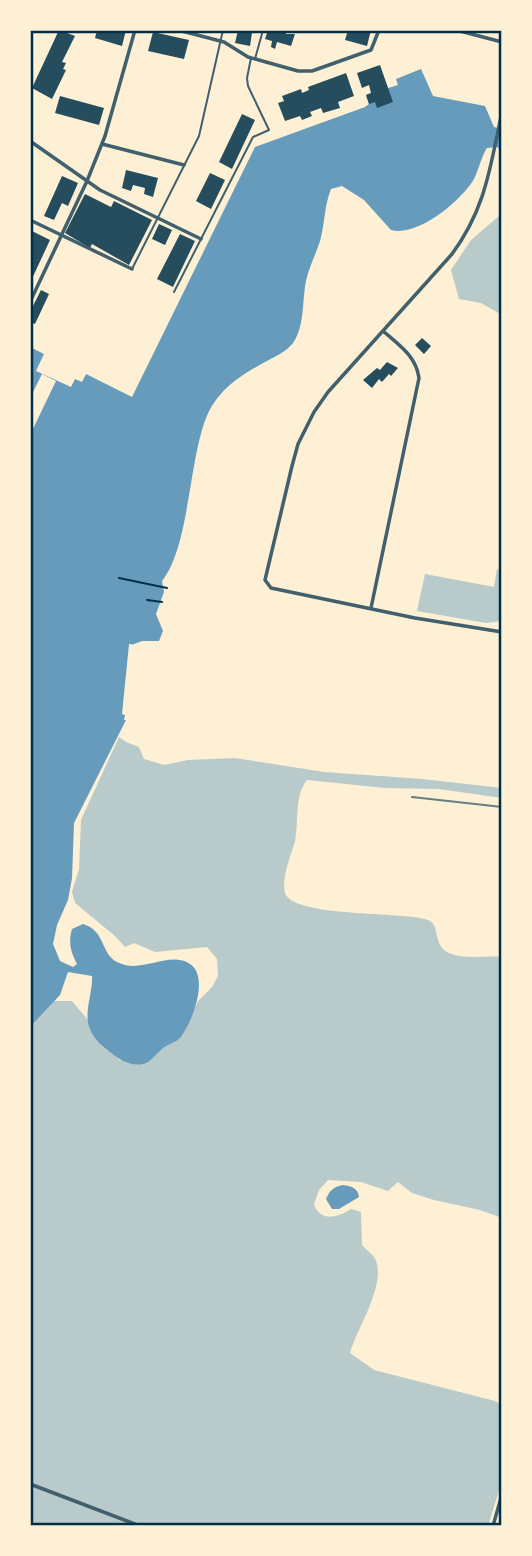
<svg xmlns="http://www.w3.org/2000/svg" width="532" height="1556" font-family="'Public Sans',sans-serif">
	<rect width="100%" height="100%" fill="#fdf0d5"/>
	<path fill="#b9caca" d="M502 201V315L481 303 459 299 451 270 471 240 499 216Z
		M497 569 502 571V621L486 623 417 611 425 574 494 587Z
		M119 737 126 742 139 747 144 759 164 765 188 760 235 758 324 772 422 779 502 788V798L439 789 385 788 307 780C294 796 299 821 295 841 291 855 281 879 285 893 293 918 404 911 428 920 441 925 432 946 449 953 465 960 486 955 502 957V1218L480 1210 434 1200 412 1193 398 1182 388 1191 361 1182 328 1180 319 1190 314 1204C320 1223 339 1217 351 1209L361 1212 362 1245C365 1249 371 1253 374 1257 389 1281 356 1330 350 1353L374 1370 495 1401 502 1405V1481L488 1526H30V1027L54 1001H72L88 1020 90 1029 103 1047 120 1060 179 1039 198 1001 212 987 218 976 217 959 207 947 155 952 134 943 125 947 115 936 75 903 72 892 79 869 81 820Z"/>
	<path fill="#669bbc" d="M421 69 433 96 485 106 494 127 502 129V151L497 147 487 148C481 157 479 169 474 179 461 201 418 237 391 230L364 200 342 186 331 189C324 206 325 224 320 241 316 254 309 267 306 281 302 300 305 326 293 343 287 351 276 356 267 361 241 375 218 389 206 418 189 461 189 548 162 581L164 592 156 614 163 631 159 641H142L134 644 126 720 74 823 72 878 68 900 57 925 53 944 60 961 73 967 77 964C71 952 68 943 72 929L83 924C106 931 100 953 117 962 141 975 169 950 190 964 210 977 192 1023 180 1038 175 1043 167 1044 162 1049 157 1053 151 1061 146 1063 134 1068 119 1060 111 1053 103 1047 93 1038 90 1029 83 1013 93 993 92 976L68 972 60 995 30 1027V347L44 354 36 371 71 387 75 379 82 382 86 374 132 397 255 147 365 107 369 104 366 95 398 85 396 79Z
		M343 1185C351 1186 358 1188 359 1197L339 1209H332L326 1199C330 1190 333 1187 343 1185Z"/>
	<path fill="#fdf0d5" d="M42 374 56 381 30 435V398Z
		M129 644 139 645 137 646 130 720H124L125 715 122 714Z"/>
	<path fill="#264d5e" d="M59 30 75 36 62 62 66 63 63 69 66 70 52 99 32 88Z
		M97 30H126L122 46 95 38Z
		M238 30 252 33 250 46 235 43Z
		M268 30H287L286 34H295L291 46 277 42 275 49 271 47 272 41 265 39Z
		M348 30H371L367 46 345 40Z
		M153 32 189 40 184 59 148 51Z
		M380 65 393 102 377 108 375 102 369 104 366 95 371 93 369 85 362 88 357 73Z
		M346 73 354 96 338 102 340 108 323 113 321 108 310 112 312 116 302 120 300 116 285 121 278 103 284 101 282 96 301 89 302 93 309 90 308 87Z
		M60 96 104 108 99 125 55 113Z
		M242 114 255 120 232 169 219 162Z
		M126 170 158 178 153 197 144 194 145 188 133 185 131 191 122 188Z
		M210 173 225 180 211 209 196 201Z
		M62 176 78 183 68 206 62 203 54 220 44 216Z
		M85 194 111 207 114 201 152 220 129 265 92 244 90 248 65 233Z
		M159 224 172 230 165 245 152 239Z
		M30 230 50 240 30 283Z
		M180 234 195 241 173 287 157 279Z
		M41 290 49 294 35 324 30 322V312Z
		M422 338 431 346 424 354 415 345Z
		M387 362 398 368 391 376 389 374 382 382 379 379 372 388 363 380 377 368 380 370Z"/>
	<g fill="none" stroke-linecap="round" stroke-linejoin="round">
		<path stroke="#003049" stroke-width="2" d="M119 578 167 588
			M147 600 162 602"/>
		<path stroke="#3f606c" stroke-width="2" d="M255 59 263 30
			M132 269 199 136 223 30
			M174 292 253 137 269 130 248 86 247 78 251 58"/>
		<path stroke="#3f606c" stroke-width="3.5" d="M178 30 224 42 248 57 298 71H312L371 50 379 30
			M456 30 502 42
			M502 112C490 167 486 208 452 254L328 392 314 412 298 444 292 466 265 580 271 588 415 618 502 632
			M30 141 100 190 201 239
			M102 144 184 165
			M30 220 132 269
			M30 302 87 181 105 136 135 30
			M371 608 419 378C416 356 399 345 383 331
			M30 1484 140 1526
			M493 1526 502 1494"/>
		<path stroke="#657d81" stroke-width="2" d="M412 797 502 807"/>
	</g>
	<rect width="532" height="1556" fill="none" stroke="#fdf0d5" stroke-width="63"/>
	<rect x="32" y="32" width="468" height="1492" fill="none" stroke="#003049" stroke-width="2.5"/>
</svg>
